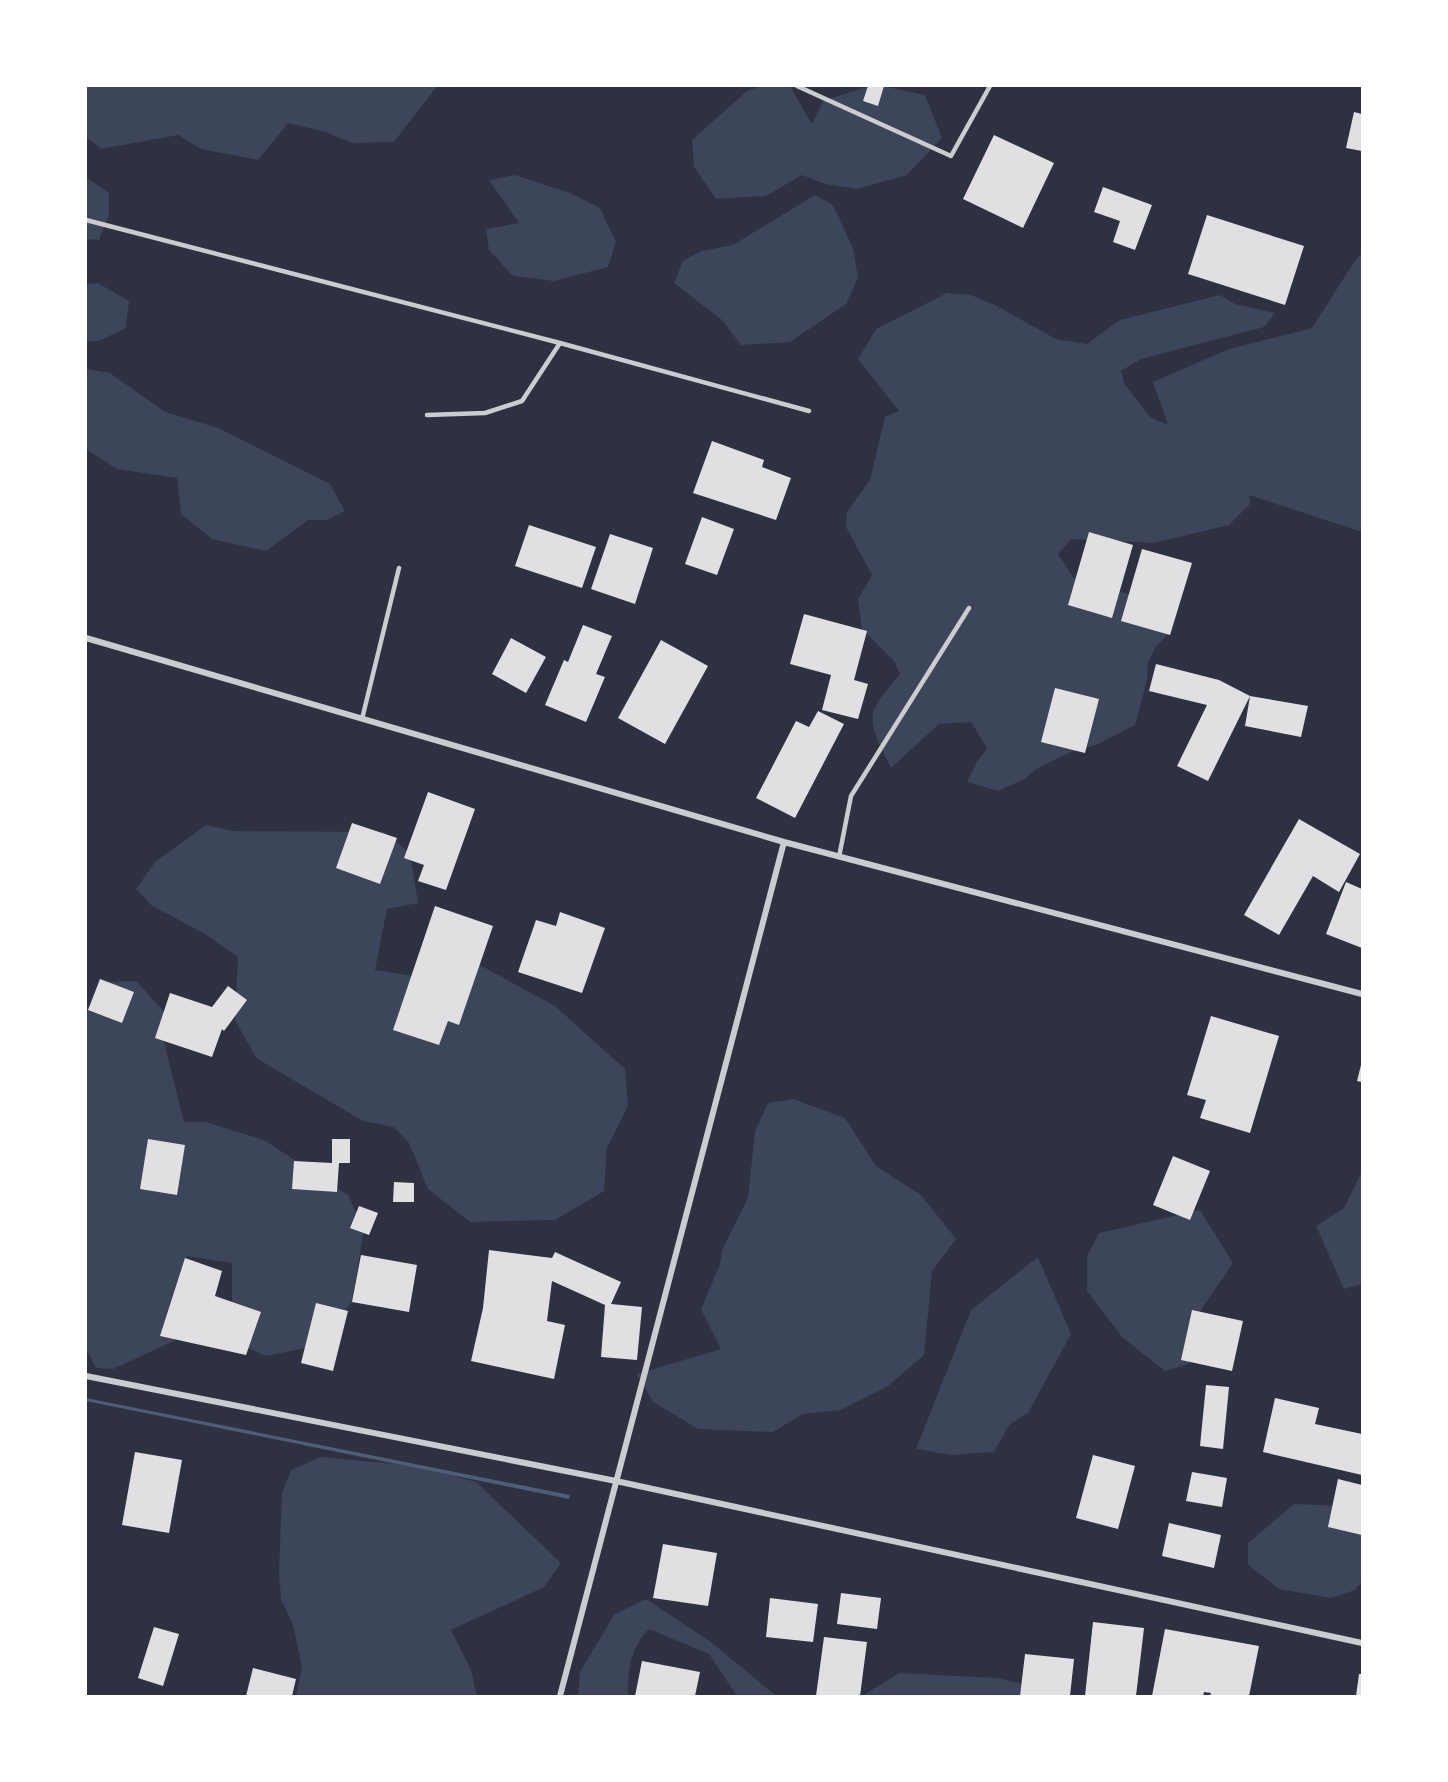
<svg xmlns="http://www.w3.org/2000/svg" width="1448" height="1782" font-family="Inter,sans-serif">
	<rect width="100%" height="100%" fill="#2d3142"/>
	<path fill="#3c4559" d="M86 86H437L394 142 352 143 323 131 288 123 258 160 201 149 178 135 101 149 86 137Z
		M762 86H790L812 124 823 101 869 86H883L925 95 942 138 907 175 857 189 825 184 802 175 766 196 716 199 694 167 692 140 747 91Z
		M515 175 570 193 600 208 616 242 608 267 554 281 513 276 489 250 486 229 519 223 489 180Z
		M86 177 109 193V215L99 240 86 239Z
		M815 195 833 205 853 248 858 278 846 304 790 342 741 345 722 320 674 283 683 261 701 251 733 245Z
		M1362 253V532L1249 495 1250 504 1229 525 1154 543 1071 539 1058 554 1073 577 1141 598 1170 614 1167 635 1155 648 1148 662 1147 680 1135 725 1096 745 1073 751 1036 769 1025 779 998 791 967 782 977 762 987 748 971 722 939 724 891 768C884 752 870 732 873 714 875 703 892 683 900 674L894 661 862 629 858 599 872 575 846 527 847 512 870 480 885 417 899 411 858 359 876 329 947 293 971 295 997 306 1056 339 1087 344 1120 320 1220 295 1235 304 1275 313 1264 327 1141 359 1121 371 1124 383 1150 417 1168 425 1153 382 1229 349 1312 328 1354 262Z
		M98 283 129 301 126 328 99 341 86 342V284Z
		M86 369 110 373 165 412 218 428 330 484 345 511 327 520H308L266 551 212 539 181 514 177 478 117 469 86 449Z
		M206 825 233 831 384 832 410 853 418 903 387 909 375 970 413 976 452 950 555 1006 625 1069 628 1106 607 1148 604 1191 555 1220 470 1222 428 1189 409 1143 394 1127 363 1121 256 1058 235 1020 238 957 205 934 151 905 136 889 155 862Z
		M136 981 171 1019 164 1042 184 1122H205L264 1140 348 1195 364 1229 352 1302 311 1347 266 1356 232 1341V1263L186 1256 184 1328 174 1341 113 1369 96 1368 86 1349V1013L105 982Z
		M793 1099 845 1118 876 1166 921 1195 956 1239 932 1271 924 1355 888 1386 840 1410 803 1414 773 1432 698 1429 653 1402 637 1374 721 1349 701 1309 720 1264 722 1250 748 1198 755 1131 768 1103Z
		M1362 1171V1284L1344 1289 1316 1226 1344 1208Z
		M1200 1210 1233 1263 1195 1319 1189 1364 1165 1371 1122 1337 1087 1291V1256L1099 1233Z
		M1038 1257 1071 1334 1028 1413 1010 1424 994 1452 951 1455 916 1449 971 1310Z
		M321 1457 416 1466 476 1482 561 1563 544 1587 451 1630 471 1670 477 1696H296L302 1667 293 1625 281 1599 279 1573 282 1493 291 1470Z
		M1294 1504 1342 1506 1362 1513V1582L1355 1590 1331 1598 1279 1589 1248 1565V1543Z
		M646 1599 711 1642 776 1696H737L709 1654 649 1629C630 1648 628 1671 628 1696H578L580 1672 614 1615Z
		M899 1673 998 1678 1070 1696H858L864 1695Z"/>
	<path fill="#4f5d75" d="M86 1398 570 1495 569 1499 86 1401Z"/>
	<path fill="#e0e0e3" d="M868 86H884L878 106 863 101Z
		M1354 112 1362 114V151L1346 148Z
		M994 135 1054 163 1023 228 963 199Z
		M1103 187 1152 205 1135 250 1113 242 1120 221 1094 212Z
		M1207 215 1304 246 1285 305 1188 274Z
		M712 441 764 460 762 467 791 478 776 520 693 493Z
		M702 517 734 529 717 575 685 564Z
		M529 525 596 547 582 588 515 566Z
		M1089 532 1133 545 1112 618 1068 605Z
		M610 534 653 548 635 604 591 589Z
		M1142 549 1192 563 1170 635 1121 621Z
		M804 614 867 631 854 680 868 684 858 719 822 710 831 675 790 664Z
		M583 625 612 636 596 674 605 677 586 722 545 705 564 660 568 662Z
		M511 638 546 657 526 693 492 674Z
		M661 640 708 666 665 744 618 718Z
		M1156 664 1219 680 1250 696 1208 781 1177 766 1207 705 1149 691Z
		M1055 688 1099 699 1085 753 1041 742Z
		M1250 696 1308 706 1301 737 1245 726Z
		M818 711 844 724 795 818 756 798 796 721 809 727Z
		M428 792 475 809 446 890 418 881 424 865 404 858Z
		M1299 819 1360 854 1339 892 1313 876 1279 935 1244 915Z
		M352 823 397 838 380 884 336 868Z
		M1346 882 1362 889V948L1326 934Z
		M435 906 493 926 459 1025 448 1021 439 1045 393 1030Z
		M560 912 605 928 582 993 518 972 536 920 556 926Z
		M100 979 134 992 122 1023 88 1010Z
		M228 986 247 1000 224 1031 222 1029 212 1057 155 1038 170 993 212 1007Z
		M1211 1016 1279 1036 1250 1133 1200 1118 1206 1100 1187 1095Z
		M1362 1061V1082L1357 1081Z
		M148 1139 185 1145 177 1195 140 1189Z
		M332 1139H350V1163H339L337 1192 292 1189 294 1161 332 1163Z
		M1173 1156 1210 1171 1190 1220 1153 1205Z
		M394 1182 414 1183V1202H393Z
		M359 1206 378 1213 369 1235 350 1228Z
		M489 1250 552 1258 555 1252 621 1282 611 1304 642 1307 637 1360 601 1357 605 1305 552 1281 547 1321 565 1325 554 1379 471 1361 483 1308Z
		M361 1255 417 1265 409 1312 352 1302Z
		M185 1258 222 1271 215 1296 261 1312 246 1355 160 1336Z
		M316 1303 348 1311 333 1371 301 1363Z
		M1192 1310 1243 1321 1232 1371 1181 1360Z
		M1206 1385 1229 1387 1223 1449 1200 1446Z
		M1275 1398 1319 1408 1315 1424 1362 1434V1475L1263 1452Z
		M135 1452 182 1460 169 1533 122 1525Z
		M1093 1455 1135 1466 1118 1529 1076 1518Z
		M1192 1472 1227 1478 1222 1507 1186 1501Z
		M1338 1479 1362 1485V1535L1328 1527Z
		M1169 1523 1221 1535 1214 1568 1162 1556Z
		M663 1544 717 1553 708 1606 653 1598Z
		M841 1593 881 1598 877 1629 837 1624Z
		M770 1598 818 1604 813 1642 766 1637Z
		M1093 1622 1144 1628 1136 1696H1085Z
		M154 1627 179 1634 163 1686 138 1678Z
		M1165 1629 1259 1646 1249 1696H1210L1211 1693 1204 1692 1203 1696H1152Z
		M824 1637 867 1642 860 1696H816Z
		M1025 1654 1074 1659 1070 1696H1020Z
		M642 1661 700 1672 695 1696H635Z
		M253 1668 296 1679 292 1696H246Z
		M1359 1674H1362V1696H1356Z"/>
	<g fill="none" stroke-linecap="round" stroke-linejoin="round">
		<path stroke="#caccd0" stroke-width="4.5" d="M797 86 951 156 990 86
			M86 220 560 343 809 411
			M427 415 485 413 522 401 560 343
			M362 719 399 568
			M839 857 851 796 969 608"/>
		<path stroke="#caccd0" stroke-width="6" d="M86 638 784 842 1362 994
			M86 1376 616 1481 1362 1643
			M560 1696 784 842"/>
	</g>
	<rect width="1448" height="1782" fill="none" stroke="#ffffff" stroke-width="174"/>
</svg>
